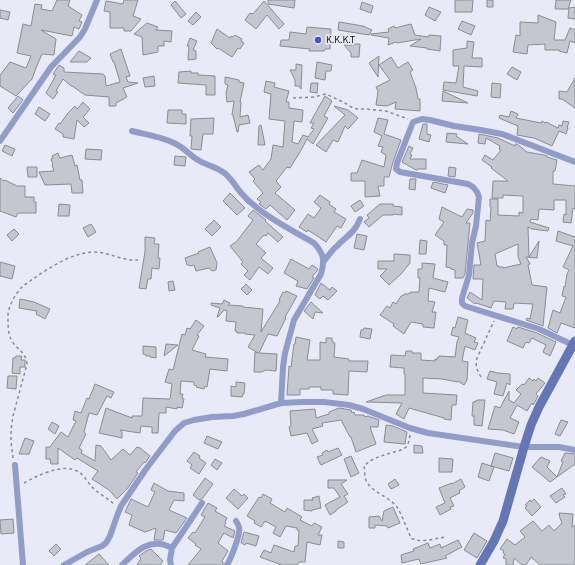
<svg xmlns="http://www.w3.org/2000/svg" width="575" height="565" font-family="'Source Sans 3',sans-serif">
	<rect width="100%" height="100%" fill="#e8ebf5"/>
	<path fill="#c4c7d0" stroke="#898c94" fill-rule="evenodd" d="M57 0H70L68 6 82 15 79 21 82 22 79 29 74 27 72 36 41 30 56 39 54 55 42 54 36 68 32 79 16 96 0 86V75L10 62 26 68 31 56 17 53 23 24 31 26 35 4 42 5 41 9 52 11Z
		M124 0H138L133 16 141 19 131 31H124V28H110V12L104 11 106 1 123 4Z
		M268 0H295L294 8 268 4Z
		M455 0H473L472 12H455Z
		M487 0H493V7H487Z
		M556 0H571L568 9H555Z
		M175 1 186 14 181 18 171 5Z
		M264 1 284 24 279 29 267 15 256 29 245 20 250 13 253 14Z
		M362 2 373 6 371 13 360 9Z
		M429 7 441 12 435 21 425 15Z
		M575 7V19L568 18 569 8Z
		M0 10 10 12 8 20 0 18Z
		M196 12 201 17 193 25 188 21Z
		M538 15 556 22 554 40H565L570 28 575 30V43L570 41 567 53 559 51V50H545V44L528 45 527 54 513 52 516 35 520 36V22L538 23Z
		M462 21 475 26 471 35 458 29Z
		M339 22 363 26 372 30 369 35 338 30Z
		M147 23 158 27 156 30 172 31 171 42 164 41V46H158V52L143 55 142 37 134 34Z
		M411 24 415 35 428 37 429 35 441 36 440 51 427 49V48L410 46 421 39 397 43 396 42 388 45 389 38 371 35V34L389 32 388 29 394 26 395 28Z
		M307 27 331 29 330 49H325L324 51H309L310 49 280 46 281 40H289L290 32 306 34Z
		M217 29 230 38 231 36 233 37 235 35 242 39 241 41 244 43 240 49 238 48 232 57 218 48 217 49 211 43Z
		M190 38 197 41 193 50 196 51V59L188 60 189 46H187Z
		M467 41 474 42 472 58H482V67L464 66 463 87 478 91 477 96 443 90 444 82 456 83 459 66H453V50L467 48Z
		M352 44H360L359 57H351V53L344 45H352Z
		M121 49 130 76 126 77 128 82 138 83 123 88 127 97 116 103V106H109V97L85 95 72 86H71L63 79 56 91 58 92 53 99 46 93 56 75 53 74 59 65 64 68V72L103 74 105 76 106 86 120 82 114 62H113L110 54Z
		M79 51 91 58 87 62H70Z
		M379 56 378 77 369 63Z
		M391 57 398 68 408 62 413 70 410 72 416 88 418 99H420V111L395 109 396 102 387 106 376 105 378 91 376 87 390 80 379 65Z
		M317 62 332 65 331 71H326L325 80 315 78Z
		M296 64 302 65 301 89 299 86H295V80L290 70H296Z
		M512 67 521 72 517 80 507 74Z
		M191 71V73H198V75L215 76V95H206V85L178 83 179 72Z
		M154 76 155 86 145 87 143 78Z
		M225 77 239 80V82L244 83 240 102H241L240 117 248 115 250 123 239 125 238 132H237L233 115H232L234 101 227 102 226 93 228 85 225 84Z
		M575 78V108L562 99H559V91L567 92Z
		M266 81 275 83 274 87 289 91 286 102H289V108L303 110 302 122 294 121 292 142 298 144 303 135 308 137 314 129 311 128 314 123H310L325 96 332 101 324 116 328 118 313 144 307 139 300 152 290 168 287 167 276 181 281 187 275 193 295 210 287 220 270 205 266 209 259 204 261 202 257 199 263 193 253 181 255 179 249 172 259 165 263 170 271 159 273 145 283 147 285 121 269 119 271 94 264 92Z
		M311 83H318L317 93 310 92Z
		M492 83 501 84 500 98 491 97Z
		M443 91 468 103 442 101Z
		M18 96 23 100 13 113 8 108Z
		M83 102 90 109 83 117 89 123 84 127 77 120 74 139 63 137V134L55 129 59 123 60 124 68 113 75 106 77 109Z
		M334 106 348 110 358 118 348 129 345 126 338 142 333 140 326 152 316 145 345 115Z
		M39 107 50 114 45 121 35 114Z
		M168 110H182V114H186V124L167 123Z
		M511 111 518 114 516 118 541 123 542 121 545 123 546 122 558 128 559 125 562 126 563 121 569 122 567 128H568L566 134 559 131 552 146 534 138 517 135 518 126 499 118 500 115 509 117Z
		M214 118 213 134H203L201 150 191 149 192 136H190L191 119Z
		M378 118 388 120 384 134 401 140 393 162 389 177H384V186H378L380 196 365 197V181H351V173H357L362 160 384 167 386 155 381 152 383 147 378 146 382 136 374 132Z
		M423 124H427V134L431 135 429 142 419 139Z
		M261 125 265 145H258L259 126Z
		M447 133 457 134 456 136 468 144 446 142Z
		M479 134 498 138 515 146V144H517L527 152 544 155 547 156V157L557 160 555 171H553V184L575 186V209L573 208 571 223 563 222 564 214 566 215V200H554V210L539 209 538 220 531 219 530 222 549 228 548 231 532 229 528 227 529 257 539 241 537 258 526 257 530 264 528 265 532 285 547 287 543 326 526 320 527 318 530 319 533 304 514 303 513 309H505L506 302 494 301 491 308 476 303 475 304 467 298 470 292 482 300 483 279H473L474 265H481L477 243 485 241 486 220 490 221 491 207H490V199H498V215L519 216V212L523 213V196L503 195V198H492L493 181H508L491 168 492 167 482 160 485 155 493 160 501 150 499 149 500 146 486 138 485 144 478 143ZM518 244V257L521 264 503 268V267H499V266H497L495 254Z
		M5 145 15 149 12 156 2 151Z
		M409 146 413 148 410 154 412 155 410 159H426V169H417V170H416L402 162Z
		M86 149 102 150 101 160 85 159Z
		M58 153 60 158 72 155 75 166 77 165 80 180H82L83 193H72L71 184 45 185 39 172 54 171 52 165 53 164 51 159 53 158 52 156Z
		M175 156 186 157 185 166 174 165Z
		M27 167H37V177H28Z
		M449 167 456 168 455 177 448 176Z
		M0 178 4 181 5 180 17 186H25V197H34V202H36V213H18L16 217 0 211Z
		M410 179H416L415 190 409 189Z
		M433 182 448 185 445 193 431 188Z
		M230 193 245 208 237 215 223 201Z
		M320 195 330 202 329 204 336 209 334 212 346 219 341 228 337 226 326 242 308 230 307 232 299 227 308 214 314 218 321 208 314 202Z
		M360 200 364 206 355 212 351 206Z
		M59 204 70 205 69 216H58Z
		M380 204H393V206L402 207V215L393 214V215H383L369 227 364 222 369 218 367 215Z
		M442 207 462 217 467 209 473 210V213L466 223H470L465 274 463 278H455V270L451 269V268L446 267 447 245H444V241L435 235 444 222 439 219Z
		M253 210 266 220 265 221 283 237 278 242 268 233 266 236 264 235 256 244 266 253 261 258 273 268 268 274 259 267 250 280 244 275 248 271 241 264 243 262 230 246 237 241 253 220 248 216Z
		M214 220 221 227 212 236 205 229Z
		M91 224 96 232 88 237 83 228Z
		M14 229 19 234 12 241 7 235Z
		M558 231 575 237V328L561 323 557 333 548 328 553 310 560 313 566 297 562 296 564 286 565 287 567 274 569 270 563 267 573 246 556 241Z
		M357 234 367 236 364 250 354 248Z
		M145 237 155 238 154 244H159L158 258H160L159 269 152 268 151 279H148L146 289 139 288 145 252Z
		M420 240 427 241 426 254H419Z
		M210 247 217 263 216 270 212 271 209 268 196 271 194 265 190 266 189 265H187L185 258 199 253 198 252Z
		M394 254 410 255V263L401 274 389 285 380 276 387 269H378V261H394Z
		M291 259 309 269 312 265 318 269 317 271 312 277 314 278 307 289 296 286 298 281 284 273Z
		M0 262 15 266 12 279 0 276Z
		M422 263 435 264 433 278 448 282 445 292 429 288 428 301 435 302 432 312H436L434 328 423 327V324L411 322 404 334 393 326 394 324 380 315 387 306 390 308 393 302 396 304 401 296 404 295V294H408L409 293H411V292H419L420 278H418V269H422Z
		M173 281 175 290 169 291 168 282Z
		M321 283 330 290 332 287 337 291 328 300 323 296 320 299 315 295Z
		M246 284 252 290 247 295 241 289Z
		M286 291 297 296 285 317 286 318 277 336 268 334 259 353 277 354 276 371 266 370 262 372H254L255 352 258 353 248 347 255 335 245 334V333H237V331H235L236 322 226 321 227 311 224 310 218 317H217L220 308 211 305V303L222 304 224 300 230 303 228 305 243 306V307L263 309 261 332 280 301 279 300 283 292 285 293Z
		M20 299 34 302 50 309 45 319 36 314 37 311 19 308Z
		M311 302 323 313 315 312 313 319 304 311Z
		M458 317 468 320 465 333 476 338 474 342 478 343 475 350 465 346 462 361 468 362 467 380 464 385 458 381V382L442 379 423 378V393L457 395 456 405H452L451 420 444 419V418L409 408 404 419 396 414 402 403 367 402H366L386 395H405V374H404V368L390 367 391 355 405 356 406 351H412V353H421V360L435 361V359L437 360V358H438L439 356 455 357 457 342 459 337 451 335 453 327 455 328Z
		M196 320 204 326 197 335 199 336 192 350 206 354 205 357 228 359 227 371 210 369 207 387 205 386 204 389 196 387 197 386 194 385V382L181 381 180 394H183L182 398 184 399 182 408 177 407V409L166 407V413H159L158 433H152V427L141 426 140 433 120 430 122 432V438L99 433 106 408 132 418V416H142L143 398 170 399 172 384 165 382 169 369 173 370 182 334 185 335 187 328 190 329Z
		M513 327 517 329 518 327 537 333 556 342 550 356 543 352 546 345 532 338 529 343 526 342 523 348 507 341Z
		M364 328 372 329 370 339 360 337 361 330H363Z
		M296 337 310 340 307 360H320V342L326 343V338H332V341H333V343H335L334 357 349 359V361H368L367 372 349 371 348 395 333 394V390H321V387H309V389H300V395H287L289 366 291 367 294 344H295Z
		M166 344 178 345 164 356Z
		M143 346 156 347V358L150 357V356H146V355L143 354Z
		M16 356H22L21 360H25V367H20V374L12 373 13 358H15Z
		M490 371 498 373 510 374V385L507 383 503 396 494 394 497 382 487 379Z
		M8 376H17L16 389 7 388Z
		M529 378 533 381 534 379 536 381 538 378 545 383 536 394 538 396 535 402 533 405 532 403 527 411 517 405 510 418 519 422 514 434 503 430 488 429 495 406 500 408 509 391V400L514 403 521 394 516 390 522 384 524 385Z
		M236 382 245 383 244 394H243L242 397 231 396V386L236 387Z
		M95 384 114 392 111 398 107 396 97 415 89 413 84 432 86 434 79 448 82 450 81 453 95 461 96 445 101 446 111 460 123 449 130 455 137 447 140 448 150 456 145 463 144 462 136 472 138 473 127 489 117 499 109 490 92 479 98 471 77 458 75 460 58 448V464H51L50 459H46V447H50L61 432 68 437 76 421 73 420 75 411 81 413 87 398 89 399Z
		M477 400H485L482 426 474 425V416H472L473 402H475V401H477Z
		M339 408 351 410 352 413 354 412 355 415H364L365 417 368 416 379 420 378 427H370L376 444 356 452 351 437H350L341 420 322 423 323 426 312 429 318 441 312 444 307 433 291 436 289 427 291 426 290 411 315 409 316 418 329 414V412Z
		M561 420 568 422 560 436 555 434Z
		M52 422 59 426 55 434 48 429Z
		M386 425 393 426 407 432 405 444 384 442Z
		M207 436 222 442 218 449 204 443Z
		M25 438 34 441 29 454H19Z
		M414 445 422 446 423 453H414Z
		M338 448 342 455 321 465 317 457 323 455 322 453 327 450 328 452Z
		M194 452 200 456 199 458 206 463 199 474 190 468 192 465 187 461Z
		M495 453 513 458 509 471 491 466Z
		M565 453 575 454V464L557 477 563 462 561 461Z
		M351 456 359 473 351 477 344 459Z
		M541 457 550 461 547 467 557 477 550 482 532 467Z
		M439 458 453 459 452 472H439Z
		M215 459 222 463 217 470 211 465Z
		M482 463 494 467 489 481 478 477Z
		M205 478 213 484 202 499 199 500 193 495Z
		M395 479 399 485 391 489 388 484Z
		M461 479 465 487 459 491 460 493 450 498 454 506 450 507 451 509 440 515 436 507 445 503 439 488 452 483V484Z
		M328 480H347L341 484 348 494 344 496 348 502 336 510V511L330 515 325 505 340 497 334 488H328Z
		M154 483 168 491 184 493V501L174 500 169 510 187 518 176 533 165 530 163 540H154L156 528 145 532 129 525 132 515 125 512 131 499 148 507 155 492 151 490Z
		M562 488 566 494 563 495 565 497 556 503 550 496Z
		M234 489 242 496 244 494 248 498 238 509 226 498Z
		M263 494 272 499 270 503 285 512 287 508 302 517 300 520 312 526 314 523 322 527 318 535H322L320 545 307 542 305 562H299L297 565H282L260 557 264 550 271 553 274 545 294 552 295 546H298L299 531 297 530V528L286 526 280 537 273 533 276 527 265 521 261 527 254 523 255 521 247 516 259 497 261 498Z
		M319 496 321 508 312 510V511L304 510V500H313L312 498Z
		M534 499 541 507 532 516 525 508 527 506 525 505 530 500 531 502Z
		M208 503 217 508 215 511 227 518 225 522 226 523 224 526 235 531 233 538 224 533 218 543 228 551 222 561 223 562V565H188L201 549 195 545 196 544 188 538 193 532 195 533 205 517 201 515Z
		M393 507 400 523 388 528 387 526 375 525V528H369V517L379 516 382 521 384 511Z
		M559 513 573 514 572 527 575 525V565H540L531 557 526 565H522L514 558 513 565H506V559L503 558 505 554 503 553 504 551 500 549 507 539 515 545 525 537 520 531 533 521 542 531 549 525 554 531 562 523 560 518Z
		M13 519 14 533 1 534 0 520Z
		M244 532 259 536 256 546 246 543 245 545 241 543Z
		M474 533 487 541 477 558 464 550Z
		M458 540 462 547 445 556 447 558 421 564 419 559 402 563 401 555 414 551 413 549 428 543 430 548 440 544 441 548Z
		M338 541 344 542V548H338Z
		M56 544 61 549 54 556 49 551Z
		M151 549 163 561 160 565H137L141 558 139 556 146 551Z
		M99 554 109 565H85Z"/>
	<g fill="none" stroke-linecap="round" stroke-linejoin="round">
		<path stroke="#898b92" stroke-width="1.5" stroke-dasharray="3 3" stroke-linecap="butt" d="M293 98 314 97 326 94 345 103 353 108 358 109H366L386 111 408 119
			M481 377C477 370 475 366 477 358L494 321
			M410 435C409 440 409 443 406 447 402 451 396 451 391 453 381 456 372 458 364 466 365 471 364 479 368 484 375 493 389 497 397 507 402 515 407 529 411 538 421 544 435 538 446 537
			M13 458 11 442V430L13 416 27 364C26 351 16 350 11 339 8 333 8 325 8 318 7 308 15 294 23 286 26 284 30 281 33 279 50 267 72 253 93 252 109 252 122 261 138 260
			M24 483C37 476 62 463 77 471 84 474 87 482 92 487 98 493 107 498 114 504"/>
		<path stroke="#909dca" stroke-width="6" d="M132 131C148 135 168 138 181 147 187 151 192 157 198 160 206 165 216 167 223 172 232 178 236 188 243 195 260 214 291 230 314 243 324 254 325 260 321 274L294 320 285 353 283 367 281 403
			M0 141 51 67 80 37 85 29 97 0
			M324 261C328 256 332 250 337 246 347 235 354 234 360 219
			M573 345 539 329 465 306 462 303V298L469 275 472 243 476 226 479 197 477 192 473 187 468 184 400 172 396 169 397 163 413 122 422 119 430 120 454 126 481 130 502 134 575 162
			M15 465 23 565
			M64 565 87 552 102 546 106 543 110 536 117 516 121 506 146 469 175 431 184 423 194 420 212 417 233 416 244 414 281 403 302 402H324L349 405 363 409 410 428 428 433 524 447H559L575 450
			M122 565C136 551 151 536 172 548
			M171 565 170 560 172 548 202 503
			M227 565C231 558 241 534 239 527 239 526 236 521 236 521"/>
		<path stroke="#6576b7" stroke-width="9" d="M480 565 494 541 503 521 524 447 531 425 539 407 575 341"/>
	</g>
	<circle fill="#4458cb" stroke="#e8ebf5" stroke-width="1.5" cx="318" cy="40" r="4"/>
	<g text-anchor="middle" dominant-baseline="central" stroke-width="3.5" stroke-linejoin="round" paint-order="stroke">
		<g font-size="10" fill="#101115" stroke="#e8ebf5" text-anchor="start">
			<text x="326" y="40">K.K.K.T</text>
		</g>
	</g>
</svg>
